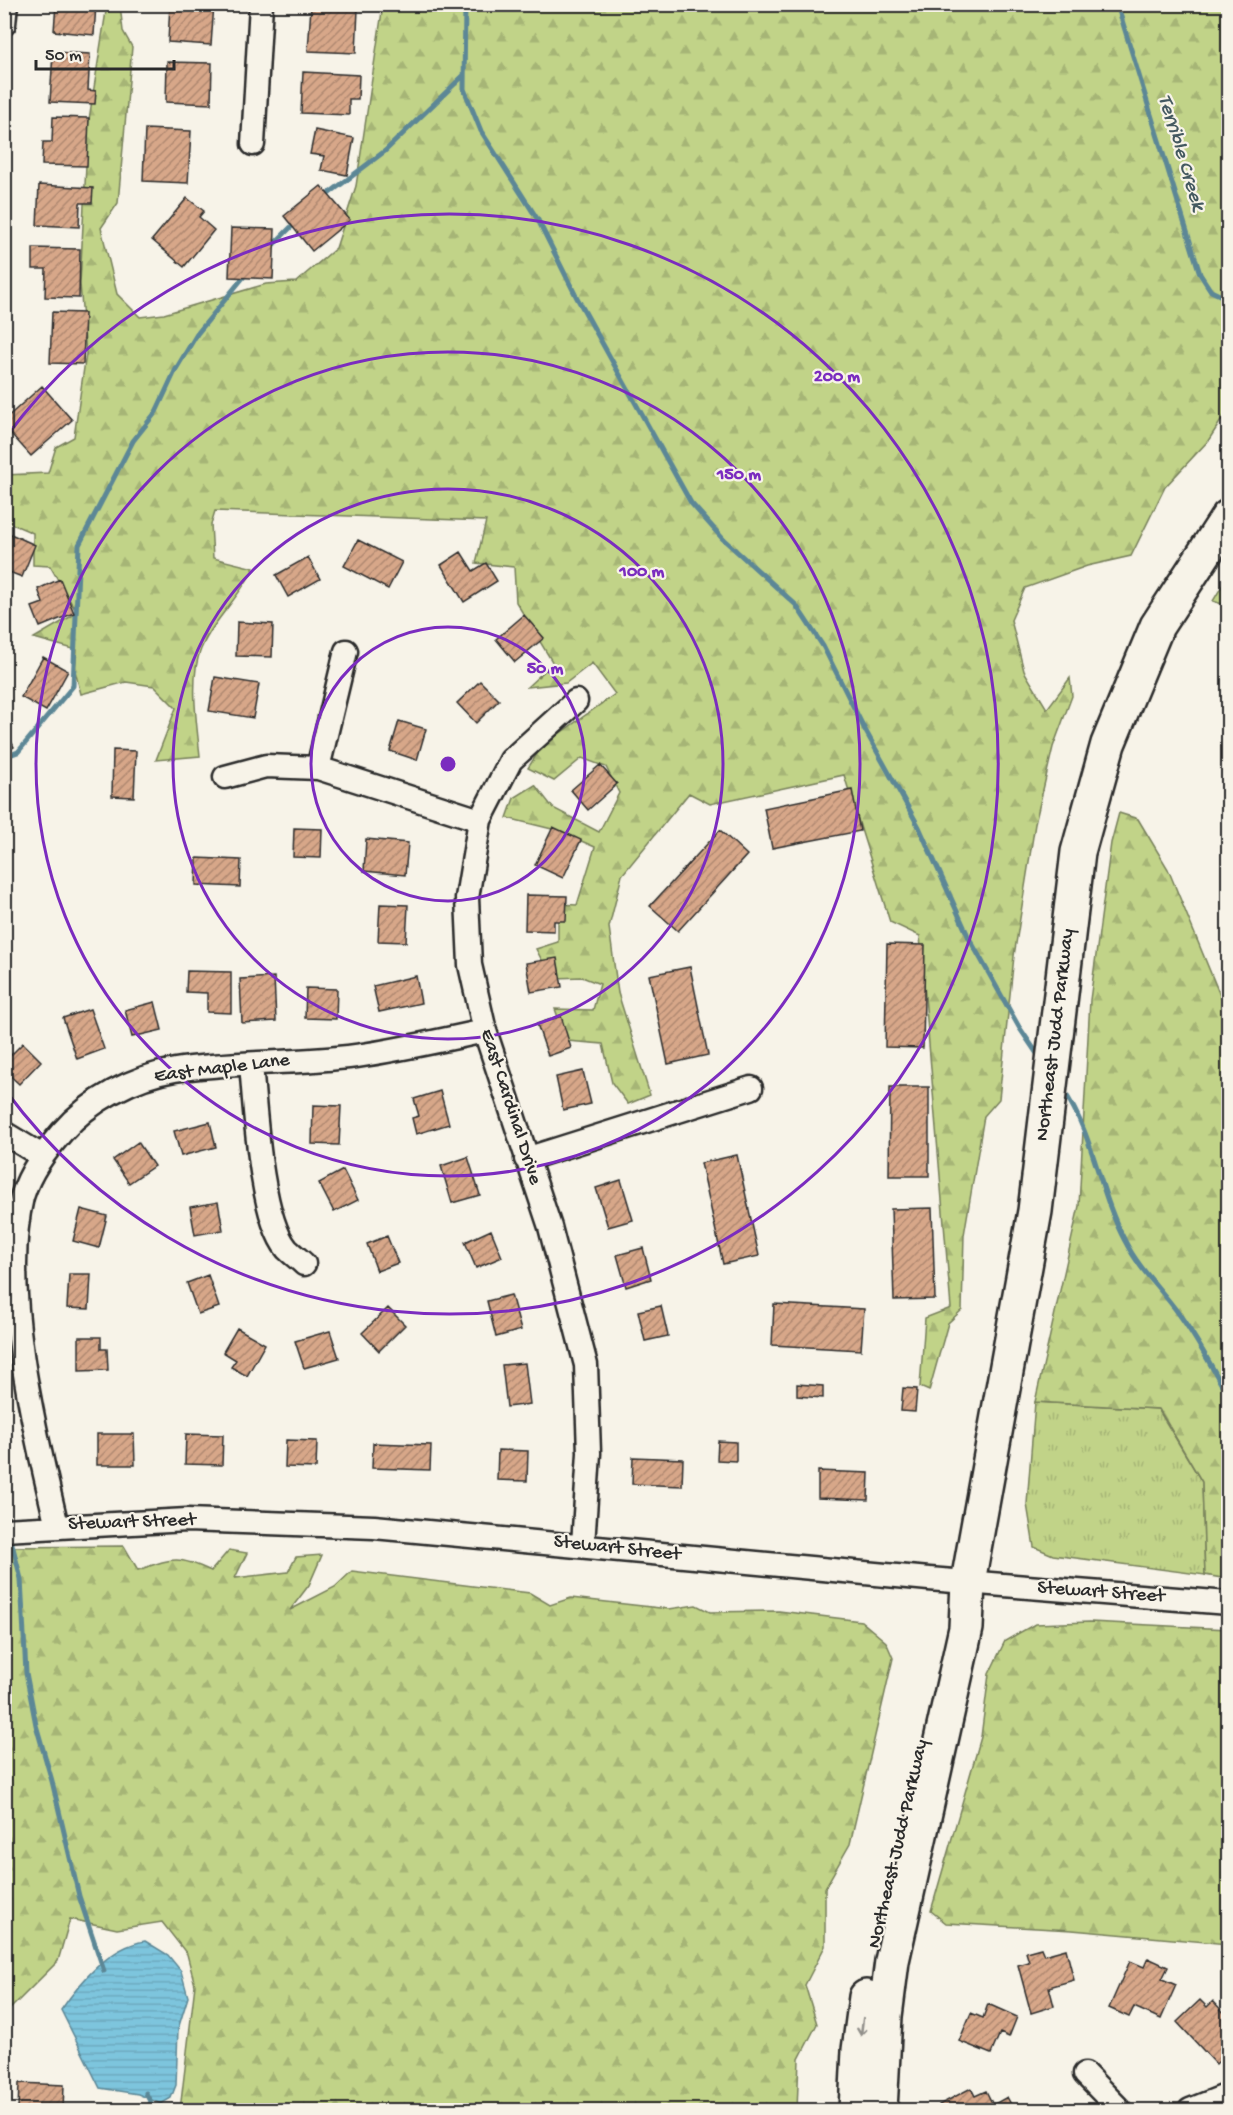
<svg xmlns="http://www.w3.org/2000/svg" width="1233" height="2115" font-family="'Gochi Hand',sans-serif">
	<defs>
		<pattern id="grass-tufts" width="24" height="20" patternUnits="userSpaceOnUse" patternTransform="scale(1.5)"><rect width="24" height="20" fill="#c1d388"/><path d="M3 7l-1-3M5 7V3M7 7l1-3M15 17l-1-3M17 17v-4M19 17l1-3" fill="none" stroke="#a6b576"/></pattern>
		<pattern id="forest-firs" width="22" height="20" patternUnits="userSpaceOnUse" patternTransform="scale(1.5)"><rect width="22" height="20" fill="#c1d388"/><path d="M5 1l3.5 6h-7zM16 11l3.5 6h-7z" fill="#a6b576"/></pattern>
		<pattern id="water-rules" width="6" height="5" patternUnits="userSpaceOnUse" patternTransform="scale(1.5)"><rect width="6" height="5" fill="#7dc5dd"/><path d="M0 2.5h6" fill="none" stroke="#6ca9be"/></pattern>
		<pattern id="building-hatch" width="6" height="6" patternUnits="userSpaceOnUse" patternTransform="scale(1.5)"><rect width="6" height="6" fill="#d7a789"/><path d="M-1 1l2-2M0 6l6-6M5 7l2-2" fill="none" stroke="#af8870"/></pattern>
	</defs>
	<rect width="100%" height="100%" fill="#f7f3e8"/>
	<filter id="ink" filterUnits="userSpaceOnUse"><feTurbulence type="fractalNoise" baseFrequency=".0167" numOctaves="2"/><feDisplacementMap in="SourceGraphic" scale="12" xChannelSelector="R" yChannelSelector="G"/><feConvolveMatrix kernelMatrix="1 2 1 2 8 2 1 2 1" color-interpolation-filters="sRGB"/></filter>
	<g filter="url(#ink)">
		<path fill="url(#grass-tufts)" stroke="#767f5a" stroke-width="1.5" d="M1035 1402 1158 1409 1202 1482 1205 1575 1053 1555 1034 1547 1027 1504Z"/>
		<path fill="url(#forest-firs)" stroke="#767f5a" stroke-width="1.5" d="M107 5H120L123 31 132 47 118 203 101 228 117 294 140 317 164 314 266 284 296 282 336 248 356 186 383 5H1228V410L1208 441 1165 487 1131 556 1087 566 1025 588 1011 620 1024 671 1047 709 1070 678 1072 696 1053 747 1035 824 1014 956 999 1099 984 1116 964 1235 962 1310 948 1323 929 1391 920 1387 925 1318 951 1308 920 936 890 922 844 775 710 804 689 793 622 875 609 927 618 993 650 1095 628 1104 612 1083 603 1044 567 1041 555 1009 593 1010 600 984 582 977 556 978 545 966 536 949 558 942V904L577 905 595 847 556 830 507 818 514 798 535 785 553 808 599 832 619 793 606 767 582 758 554 781 528 768 542 746 615 694 592 663 566 683 527 687 553 663 516 602 514 567 476 563 486 521 215 511 211 524 213 558 254 568C240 597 214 619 201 649 189 677 197 726 200 756L156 760 176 708 154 686 126 682 81 694 75 671 77 650 34 638 77 613 50 566 33 565V533L5 521V475L48 473 56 447 74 437 86 354 80 284 88 126Z
			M1228 576V606L1213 601Z
			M1119 813 1138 819 1168 869 1228 1015V1579L1205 1575 1202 1482 1159 1409 1035 1402 1079 1206 1090 1000 1111 843Z
			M124 1546 138 1570C173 1558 177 1555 211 1571L229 1550 247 1553 235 1578 288 1572 296 1557 322 1555 309 1585 290 1610 335 1587 352 1571 530 1593 550 1605 571 1598 669 1609 696 1605 710 1612 779 1611 861 1621 886 1642 893 1658 850 1844 825 1888V1946L805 1985 817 2024 799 2059 797 2110H180L195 1985 187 1954 162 1922 117 1929 70 1919 58 1961 9 2010H5V1547Z
			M1090 1622 1228 1629V1944L1072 1930 946 1923 931 1911 981 1737 989 1674 1005 1641 1035 1624Z"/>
		<path fill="url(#water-rules)" stroke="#5c8796" stroke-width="1.5" d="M145 1941 168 1955 181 1971 188 1997 178 2029 176 2085 171 2098 161 2104 138 2094 100 2088 61 2010C81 1981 109 1947 145 1941Z"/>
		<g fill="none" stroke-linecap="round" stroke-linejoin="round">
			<path stroke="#5c8796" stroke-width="5" d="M465 4 464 89 481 131 538 220 576 296 691 503 723 539 796 605 823 646 864 728 919 827 969 938 1019 1027 1040 1058
				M1117 4 1200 274 1211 291 1228 299
				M323 198 385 151 464 75
				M271 247 296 222
				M4 757 18 752 73 686 79 545 133 441 156 412 176 369 197 334 246 274
				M1063 1090C1094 1135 1099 1193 1125 1241 1139 1269 1161 1289 1179 1314 1198 1340 1213 1369 1228 1396
				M10 1536 21 1579 26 1673 36 1725 52 1781 79 1896 104 1971
				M146 2093 154 2110"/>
		</g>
		<path fill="url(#building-hatch)" stroke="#2b2b2b" stroke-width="1.5" d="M56 4H96L94 35 54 31Z
			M170 4H214L211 45 168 42Z
			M311 7 358 9 356 53 308 51Z
			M53 52 90 54 88 90 96 91 95 104 50 102Z
			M167 62 212 63 211 104 166 102Z
			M303 72 359 75 358 99H349V115L301 113Z
			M53 117 89 118 87 166 42 165 43 142H52Z
			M145 129 191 131 188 183 143 181Z
			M315 130 354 138 347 175 321 170 324 156 310 154Z
			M39 185 93 188 92 203H80L79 227 37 225Z
			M321 186 350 220 312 251 284 216Z
			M187 198 204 211 199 217 214 230 184 267 152 240Z
			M231 228 275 229 273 279 229 277Z
			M33 248 80 249 79 298 45 297 46 269H33Z
			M52 312 85 313 83 364 50 363Z
			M42 386 72 420 31 456 4 426V420Z
			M4 531 35 545 22 577 4 570Z
			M358 540 402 562 388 589 344 566Z
			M461 552 473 571 486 563 497 581 464 602 441 565Z
			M308 557 320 579 288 597 276 575Z
			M60 579 74 613 40 627 32 607 43 603 38 589Z
			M524 615 544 638 515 662 496 639Z
			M237 622 273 624 272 657 236 656Z
			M43 657 68 671 46 711 21 697Z
			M215 677 259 684 253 718 209 711Z
			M480 681 499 700 476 723 457 703Z
			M399 721 426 729 417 760 390 751Z
			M4 727 14 747 4 752Z
			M113 750 136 751 134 797 112 796Z
			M600 765 617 784 588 810 571 790Z
			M852 790 860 831 772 848 764 808Z
			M553 827 581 840 563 878 535 865Z
			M294 828 322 829 321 858 293 857Z
			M720 830 747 855 678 931 650 906Z
			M366 839 408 843 405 875 364 871Z
			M197 858 241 860 240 887 196 885Z
			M526 895 567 896 566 921H554V931L525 930Z
			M380 904 408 905 406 942 378 941Z
			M887 944 925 945 923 1048 885 1047Z
			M557 958 562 987 531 992 526 963Z
			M690 967 708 1055 668 1064 649 975Z
			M187 971 231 972V1013L207 1012V993L186 992Z
			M416 976 421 1003 379 1012 373 986Z
			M274 977 276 1021 242 1023 240 979Z
			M306 988 337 989 336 1019 305 1018Z
			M155 1002 162 1030 132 1037 125 1010Z
			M90 1009 104 1049 77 1059 63 1018Z
			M561 1016 571 1048 548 1056 537 1024Z
			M23 1043 41 1061 19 1084 4 1070V1062Z
			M583 1071 591 1104 563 1110 556 1077Z
			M890 1087H929V1176H889Z
			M440 1091 449 1124 416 1134 412 1118 419 1116 414 1099Z
			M313 1105 341 1106 339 1145 312 1144Z
			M210 1122 216 1147 181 1156 174 1131Z
			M138 1142 154 1166 129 1183 113 1160Z
			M737 1155 759 1256 723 1264 701 1163Z
			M468 1157 480 1195 452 1203 441 1166Z
			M343 1170 358 1200 334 1212 319 1183Z
			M621 1180 633 1220 608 1227 596 1188Z
			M218 1202 223 1230 195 1235 190 1207Z
			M932 1208 935 1299 894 1300 891 1209Z
			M81 1209 107 1216 99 1248 73 1241Z
			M491 1230 502 1257 476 1268 465 1242Z
			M387 1236 398 1263 377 1271 367 1244Z
			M643 1248 651 1279 626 1287 617 1255Z
			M69 1274H91L89 1309 67 1308Z
			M208 1275 219 1307 198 1314 187 1283Z
			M511 1295 521 1330 496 1337 487 1301Z
			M774 1304 864 1309 861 1350 772 1345Z
			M661 1306 668 1336 645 1341 638 1311Z
			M388 1308 405 1325 379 1351 362 1333Z
			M237 1328 265 1344 247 1376 231 1367 236 1360 223 1352Z
			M330 1331 339 1358 304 1368 295 1341Z
			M79 1337H101V1349H107L108 1370 79 1371Z
			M525 1363 530 1404 507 1407 502 1365Z
			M797 1384 823 1386V1398L797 1396Z
			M903 1388 917 1389 915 1412 901 1411Z
			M97 1434H134L135 1465H97Z
			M186 1434 223 1435 222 1465 185 1464Z
			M286 1440 317 1441 316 1468 285 1467Z
			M718 1441 736 1442V1461L717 1460Z
			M373 1443 431 1445 430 1470 372 1468Z
			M498 1450 528 1451 527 1481 497 1480Z
			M4 1456 10 1475 4 1476Z
			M633 1457 683 1459 682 1486 632 1484Z
			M818 1471 869 1473 868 1500 818 1498Z
			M1041 1948 1044 1955 1066 1949 1074 1980 1049 1987 1054 2006 1031 2013 1018 1965 1029 1962 1026 1952Z
			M1148 1958 1168 1967 1162 1979 1176 1985 1161 2019 1134 2007 1129 2017 1109 2008 1130 1961 1144 1967Z
			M1200 2000 1207 2007 1213 2001 1228 2017V2052L1216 2064 1177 2022Z
			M988 2004 1017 2017 1009 2037 1000 2033 991 2054 959 2041 971 2013 983 2018Z
			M19 2083 64 2085 63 2110H18Z
			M971 2088 975 2096 986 2091 993 2105 1007 2097 1014 2110H942L939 2105Z"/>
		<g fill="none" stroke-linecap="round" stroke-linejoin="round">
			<g stroke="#2b2b2b" stroke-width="27">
				<path id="street" d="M4 24 6 4
					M253 144 261 4
					M576 701 511 760 480 820 467 898 470 965 485 1031 550 1227 586 1365 589 1453 583 1545
					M318 768 346 651
					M225 777 266 766 318 768 480 820
					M251 1064C255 1107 260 1217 287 1249 292 1254 299 1259 304 1264
					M4 1133 42 1156
					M526 1159 751 1088
					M57 1526C35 1433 0 1289 22 1197 30 1171 45 1152 62 1132 90 1100 133 1077 175 1070 235 1061 296 1064 356 1056 399 1050 442 1040 485 1031
					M4 1530 187 1520 374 1527 929 1579 1228 1603
					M1085 2074 1120 2110
					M1190 2110 1228 2095"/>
			</g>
			<g stroke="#2b2b2b" stroke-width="38">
				<path id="highway" d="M856 2110 859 2050 866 1997
					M880 2110 885 2016 892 1961 966 1628 968 1582 1035 1211 1078 852 1108 744 1157 626 1228 517"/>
			</g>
			<use href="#street" stroke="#f7f3e8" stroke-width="22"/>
			<use href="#highway" stroke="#f7f3e8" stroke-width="33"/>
		</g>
		<defs><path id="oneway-shaft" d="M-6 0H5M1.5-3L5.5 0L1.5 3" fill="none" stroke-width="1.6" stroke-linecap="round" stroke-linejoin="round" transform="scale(1.5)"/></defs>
		<use stroke="#918f8a" href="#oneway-shaft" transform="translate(862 2027) rotate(97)"/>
	</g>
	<g fill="none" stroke="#7b2cbf" stroke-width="3">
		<circle cx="448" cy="764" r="137"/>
		<circle cx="448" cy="764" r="275"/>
		<circle cx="448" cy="764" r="412"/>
		<path d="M6 437A550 550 0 1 1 6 1091"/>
	</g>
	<g text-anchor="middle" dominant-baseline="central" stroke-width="4.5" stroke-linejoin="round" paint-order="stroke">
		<g font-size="20" fill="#2b2b2b" stroke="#f7f3e8">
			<text transform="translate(1056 1035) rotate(-83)">Northeast Judd Parkway</text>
			<text transform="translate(222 1069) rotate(-7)">East Maple Lane</text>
			<text transform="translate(510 1107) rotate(72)">East Cardinal Drive</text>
			<text transform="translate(132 1523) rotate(-2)">Stewart Street</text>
			<text transform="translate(617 1549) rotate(6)">Stewart Street</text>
			<text transform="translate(1101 1593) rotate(4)">Stewart Street</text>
			<text transform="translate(899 1844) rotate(-77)">Northeast Judd Parkway</text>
		</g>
		<g font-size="21" font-style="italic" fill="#445960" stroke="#f7f3e8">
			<text transform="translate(1180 153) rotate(73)">Terrible Creek</text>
		</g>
	</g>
	<circle cx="448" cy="764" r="9" fill="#7b2cbf" stroke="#f7f3e8" stroke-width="3"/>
	<g font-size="18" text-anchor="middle" font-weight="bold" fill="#7b2cbf" stroke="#f7f3e8" stroke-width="4.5" stroke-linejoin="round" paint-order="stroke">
		<text x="837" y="381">200 m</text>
		<text x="739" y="479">150 m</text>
		<text x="642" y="576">100 m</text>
		<text x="545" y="673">50 m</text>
	</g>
	<rect width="1233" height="2115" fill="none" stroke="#f7f3e8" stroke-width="24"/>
	<rect x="12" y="12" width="1209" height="2091" fill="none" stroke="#2b2b2b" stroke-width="2" filter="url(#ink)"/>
	<path d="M36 60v9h138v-9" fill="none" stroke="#2b2b2b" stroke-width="3"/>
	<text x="45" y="60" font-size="18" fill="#2b2b2b" stroke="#f7f3e8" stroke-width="4.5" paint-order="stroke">50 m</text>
</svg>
